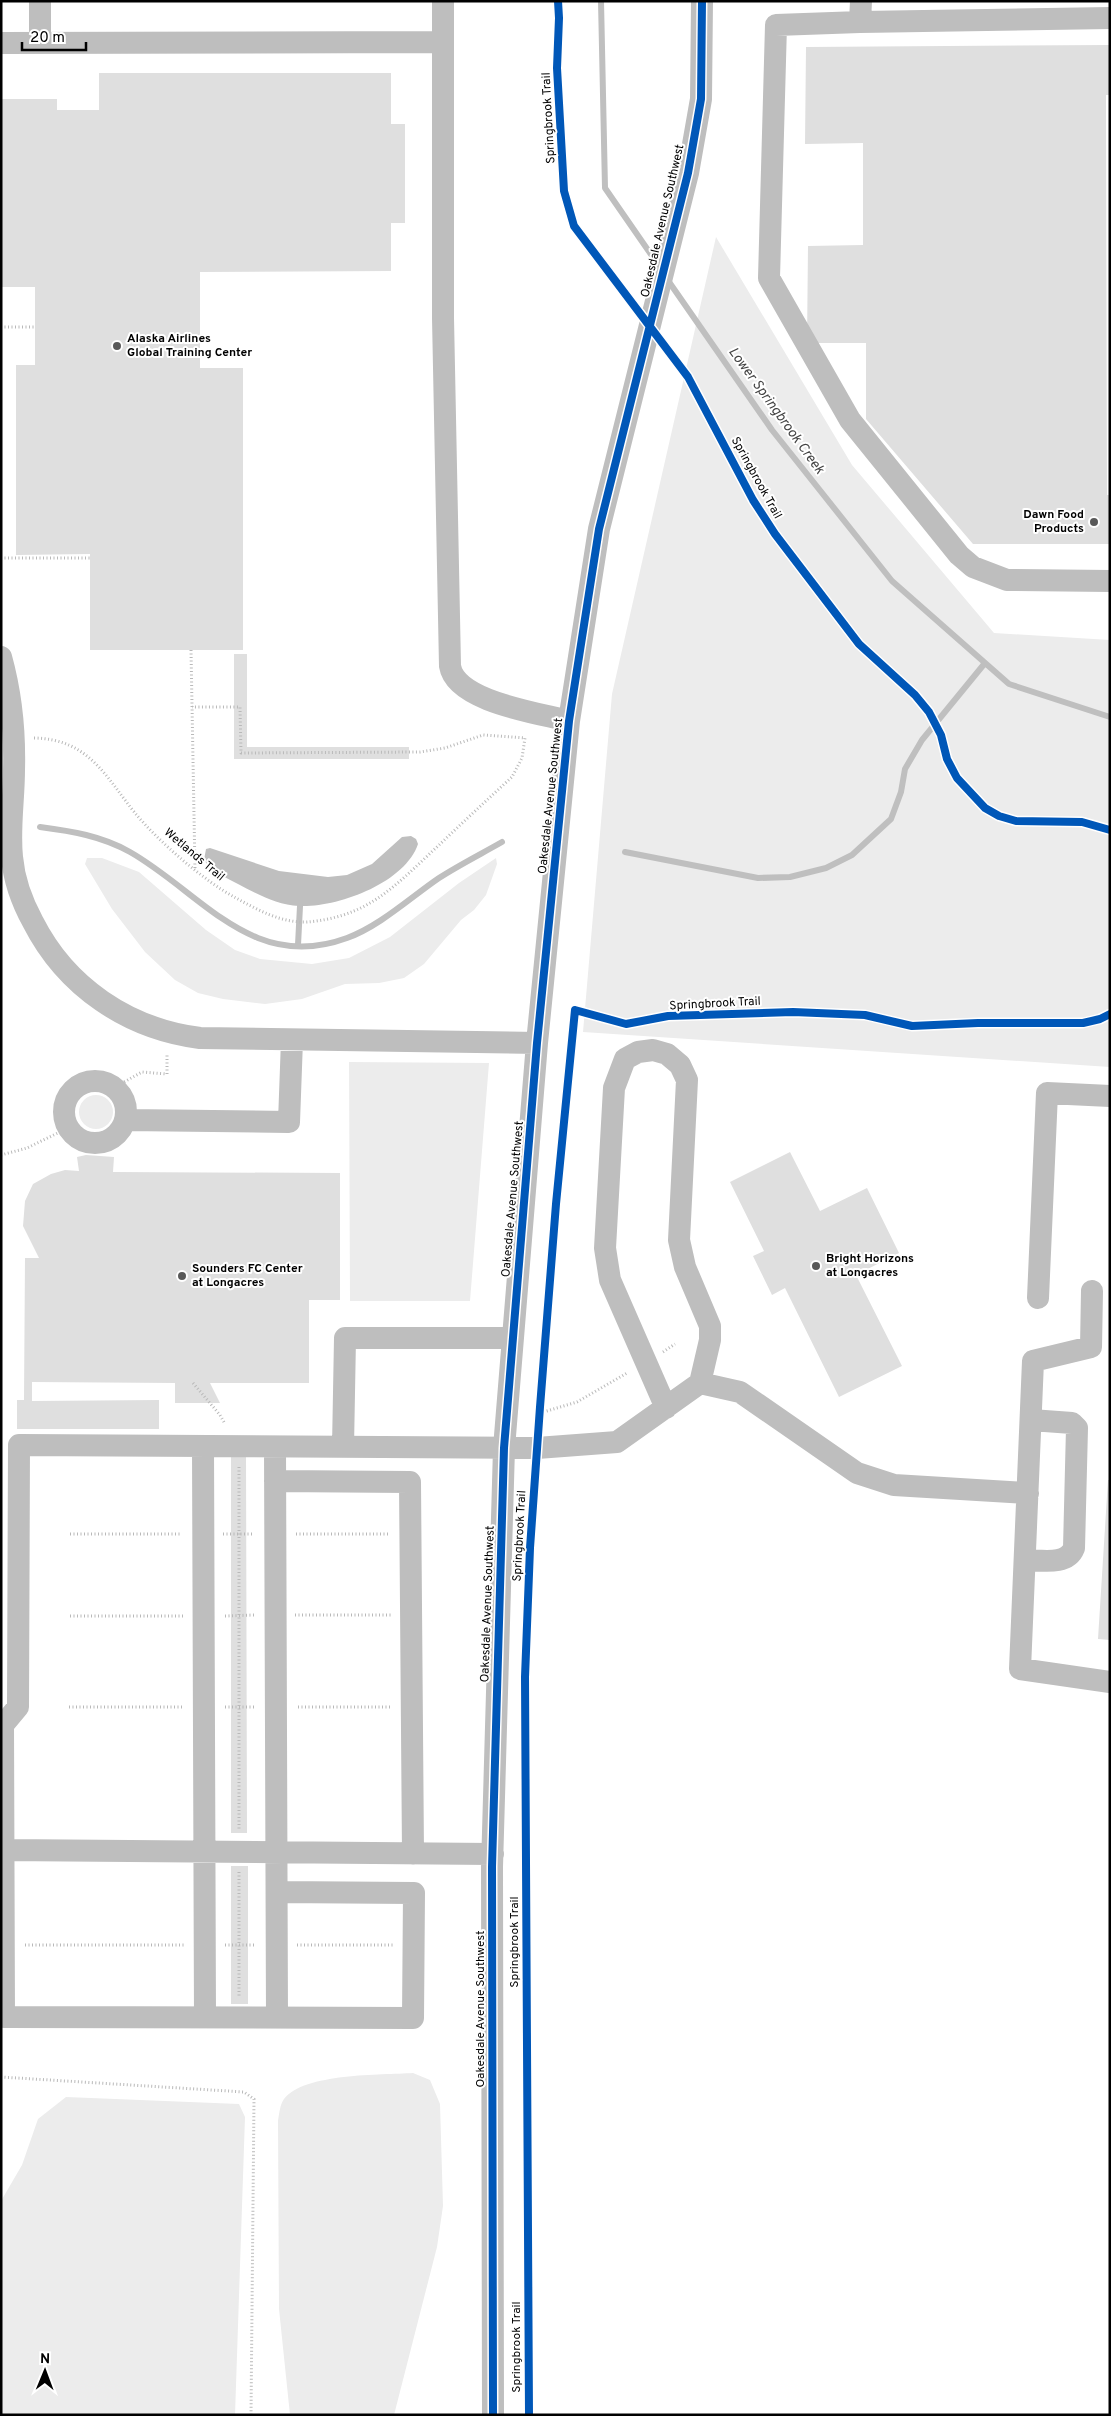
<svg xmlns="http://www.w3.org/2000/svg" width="1111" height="2416" font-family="Overpass,sans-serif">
	<rect width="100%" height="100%" fill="#fff"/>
	<path fill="#ececec" d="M716 237 852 465 994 633 1110 640V1067L583 1032 612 694Z
		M87 858H102L139 872 206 930 235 950 260 959 312 964 349 958 390 937 459 883 496 858 497 864 486 895 474 910 461 920 424 964 404 978 379 983 345 984 302 999 265 1004 223 999 198 993 175 980 145 952 112 909 85 864Z
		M349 1062 489 1063 470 1301H350Z
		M79 1112a17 17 0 1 1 34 0a17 17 0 1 1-34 0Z
		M413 2073 430 2080 440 2104 443 2206 437 2247 394 2415H290L279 2309 278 2121C279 2115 280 2104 284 2099 304 2073 381 2075 413 2073Z
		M66 2097 239 2104 245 2117 235 2415H1V2201L22 2165 38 2119Z"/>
	<path fill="#bfbfbf" d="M411 836 416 839 418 844C405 883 337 908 299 906 277 905 257 894 238 884 225 877 212 872 204 860L206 849 210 848 279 871 328 877 347 875 372 864 402 837Z"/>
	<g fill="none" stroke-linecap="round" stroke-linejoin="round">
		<path stroke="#bfbfbf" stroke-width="6" d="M601 1 605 188 659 266
			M667 279 772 430 892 581 1009 684 1110 717
			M40 827C71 831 102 836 130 852 202 893 252 973 347 938 380 926 411 897 439 878 459 865 481 854 502 842
			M625 852 758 878 790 877 826 868 852 855 891 819 901 792 905 769 922 740 985 663
			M298 945 300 906"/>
	</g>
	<path fill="#dfdfdf" d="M1110 45V95H1106L1107 495H1110V544H973L866 419V343H807L808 246 863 245V143L805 144 806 47Z
		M99 73H391V124H405V223H391V271L200 272V368H243V650H90V554L16 555V365H35V287H1V99H57V110H99Z
		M234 654H247V747H409V759H234Z
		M790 1152 820 1211 867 1188 899 1253 856 1275 902 1366 839 1397 785 1288 772 1295 753 1256 764 1251 730 1182Z
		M86 1155 114 1157 113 1172 340 1173V1300H309V1383H210L220 1403H175V1383L32 1382V1401L159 1400V1429H17V1400H24L25 1258H39L23 1226 25 1201 33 1184 51 1174 65 1170 79 1171 77 1157Z
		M231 1454H246L247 1833H231Z
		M1108 1480H1110V1640L1098 1639Z
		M231 1866H248V2004H231Z"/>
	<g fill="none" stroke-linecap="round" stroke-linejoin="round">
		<path stroke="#b9b9b9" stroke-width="3" stroke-dasharray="1 2.5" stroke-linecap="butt" d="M1 327H35
			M1 558H90
			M191 650 195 870
			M34 738C89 739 106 777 135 813 158 841 204 881 236 898 258 910 281 923 307 922 322 921 340 917 354 911 386 898 413 869 438 846 462 823 487 800 512 777L522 758 525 738 483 735 445 748 420 752 241 753 240 707H192
			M115 1087 142 1072 167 1074V1054
			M1 1155 27 1148 68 1128
			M663 1352 675 1344
			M193 1383 220 1415 225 1424
			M540 1413 577 1402 627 1373
			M239 1467V1831
			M70 1534H182
			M223 1534H254
			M296 1534H389
			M295 1615H392
			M70 1616H184
			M225 1616 254 1615
			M69 1707H184
			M225 1707H256
			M298 1707H391
			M239 1872V1996
			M25 1945H184
			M225 1945H256
			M297 1945H394
			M1 2077 244 2092 254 2099 251 2415"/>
		<path stroke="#bebebe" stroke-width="22" d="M40 1V43
			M443 1V318L450 666C456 702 539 713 569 721
			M1110 18 860 22 776 25 769 278 850 420 959 555 973 567 1007 580 1110 581
			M860 22 861 1
			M1 43 443 42
			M1 657C11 693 15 732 14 770 14 799 9 828 12 857 14 880 22 902 33 922 66 987 128 1029 200 1038L537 1043
			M64 1112a31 31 0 1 1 62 0a31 31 0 1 1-62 0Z
			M126 1120 289 1122 292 1040
			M1092 1291 1091 1347 1033 1361 1020 1669 1110 1682
			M1038 1298 1047 1093 1110 1096
			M700 1383 740 1392 857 1473 894 1485 1028 1493
			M203 1446 205 2017
			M275 1447 277 2017
			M343 1447 345 1338H513
			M275 1481 410 1482 413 1854
			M1025 1560C1041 1560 1067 1566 1074 1548L1077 1428 1072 1423 1031 1420
			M4 1850 493 1854
			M277 1892 414 1893 413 2018 4 2017 3 1725 18 1707 19 1445 537 1448 617 1442 700 1383 710 1340V1326L685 1267 679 1240 687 1080 680 1065 667 1054 653 1050 638 1052 625 1059 614 1088 605 1248 610 1280 666 1408
			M493 2415 492 1867 504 1448 537 1043 569 721 599 529 688 173 701 99 702 1"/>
		<g stroke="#fff" stroke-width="11">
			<path id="cycleway" d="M558 1 559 18 557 68 564 191 574 226 688 377 753 500 775 534 859 644 915 695 929 712 941 735 947 759 957 778 985 808 999 816 1016 821 1082 822 1110 830
				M493 2415 492 1867 504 1448 537 1043 569 721 599 529 688 173 701 99 702 1
				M529 2415 525 1677 530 1548 540 1407 556 1204 575 1010 626 1024 668 1016 793 1012 865 1015 912 1026 978 1023H1083L1100 1019 1110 1014"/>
		</g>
		<use href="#cycleway" stroke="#0057b8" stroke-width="8"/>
	</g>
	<g fill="#595959" stroke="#fff" stroke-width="2">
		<circle cx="117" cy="346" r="5"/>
		<circle cx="1094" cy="522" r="5"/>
		<circle cx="816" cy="1266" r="5"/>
		<circle cx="182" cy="1276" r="5"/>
	</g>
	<g text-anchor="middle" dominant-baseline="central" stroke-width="4" stroke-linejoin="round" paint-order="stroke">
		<g font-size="12" fill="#000" stroke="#fff">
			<text transform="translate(549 118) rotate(-93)">Springbrook Trail</text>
			<text transform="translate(663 221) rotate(-77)">Oakesdale Avenue Southwest</text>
			<text transform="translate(756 478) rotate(61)">Springbrook Trail</text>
			<text transform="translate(551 796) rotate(-84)">Oakesdale Avenue Southwest</text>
			<text transform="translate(194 855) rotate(40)">Wetlands Trail</text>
			<text transform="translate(715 1004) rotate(-3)">Springbrook Trail</text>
			<text transform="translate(513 1199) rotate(-85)">Oakesdale Avenue Southwest</text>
			<text transform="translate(520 1536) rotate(-87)">Springbrook Trail</text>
			<text transform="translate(488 1604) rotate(-88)">Oakesdale Avenue Southwest</text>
			<text transform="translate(515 1942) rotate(-90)">Springbrook Trail</text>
			<text transform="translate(481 2009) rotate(-90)">Oakesdale Avenue Southwest</text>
			<text transform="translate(517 2347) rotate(-90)">Springbrook Trail</text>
		</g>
		<g font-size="12" font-weight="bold" fill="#000" stroke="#fff" text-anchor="start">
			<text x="127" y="339">Alaska Airlines<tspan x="127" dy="14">Global Training Center</tspan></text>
			<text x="1084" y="515" text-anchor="end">Dawn Food<tspan x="1084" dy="14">Products</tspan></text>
			<text x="826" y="1259">Bright Horizons<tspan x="826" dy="14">at Longacres</tspan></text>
			<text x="192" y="1269">Sounders FC Center<tspan x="192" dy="14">at Longacres</tspan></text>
		</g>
		<g font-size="14" font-style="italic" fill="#444" stroke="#fff">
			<text transform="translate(776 411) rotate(54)">Lower Springbrook Creek</text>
		</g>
	</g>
	<rect width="1111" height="2416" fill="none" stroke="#000000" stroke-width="5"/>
	<g transform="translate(45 2371) rotate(1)" stroke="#ffffff" stroke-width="4" paint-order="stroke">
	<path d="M0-4L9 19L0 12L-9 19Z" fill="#000000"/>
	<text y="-8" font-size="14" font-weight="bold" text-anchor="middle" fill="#000000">N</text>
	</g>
	<path d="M22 42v8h64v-8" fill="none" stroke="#000000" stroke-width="2.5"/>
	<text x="30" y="42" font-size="15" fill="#000000" stroke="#ffffff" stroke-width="4" paint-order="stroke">20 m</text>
</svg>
